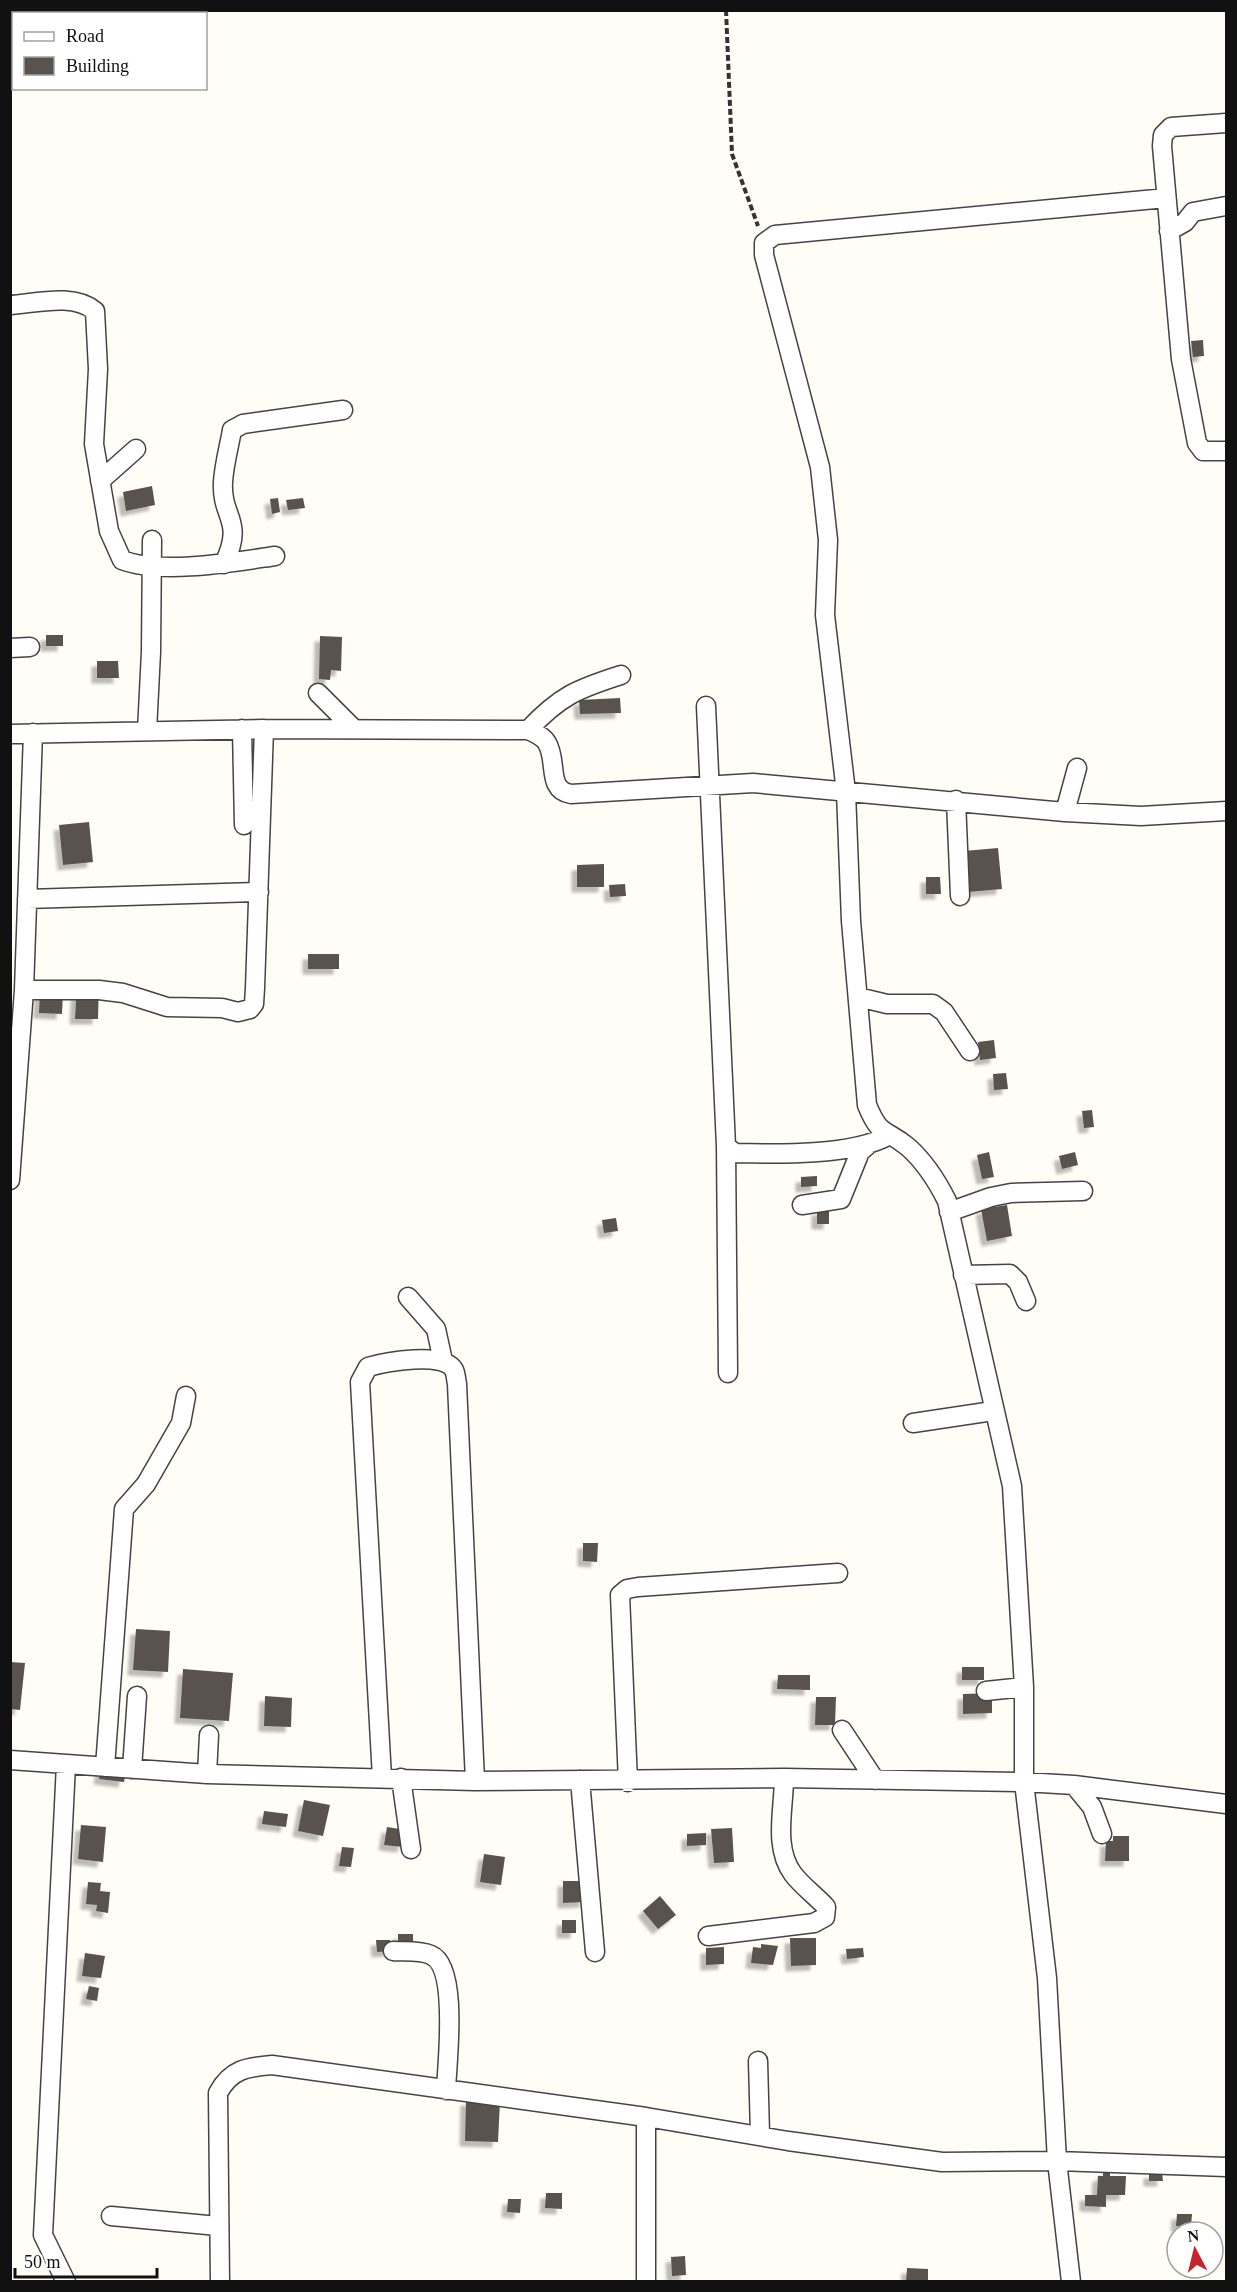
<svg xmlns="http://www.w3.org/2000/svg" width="1237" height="2292" font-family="'Times New Roman',serif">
	<defs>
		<filter id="shadow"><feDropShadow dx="-5.5" dy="5.5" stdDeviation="1.5" flood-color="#0004"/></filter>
	</defs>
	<rect width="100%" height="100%" fill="#fffdf5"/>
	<path fill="#5a524d" filter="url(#shadow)" d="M1203 340 1204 356 1193 357 1191 341Z
		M152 486 155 505 126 511 123 492Z
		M278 498 280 512 272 514 270 499Z
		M303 498 305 508 288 510 286 500Z
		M46 635H63V646H46Z
		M320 636 342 637 341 671 331 670 330 680 319 679Z
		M97 661H118L119 678H97Z
		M620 698 621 713 580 714 579 700Z
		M89 822 93 862 63 865 59 825Z
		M998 848 1002 889 968 892 964 851Z
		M604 864V887H577V865Z
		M926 877H940L941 894H926Z
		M625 884 626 896 610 897 609 885Z
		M308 954H339V969H308Z
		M77 981H99L98 1019H75Z
		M40 991 63 992 62 1014 39 1013Z
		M994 1040 996 1058 980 1060 978 1042Z
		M1006 1073 1008 1089 994 1090 993 1074Z
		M1092 1110 1094 1127 1084 1128 1082 1111Z
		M989 1152 994 1177 982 1179 977 1155Z
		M1075 1152 1078 1165 1062 1169 1059 1156Z
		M817 1176V1186L801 1187V1177Z
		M1007 1205 1012 1236 987 1241 981 1209Z
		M829 1209V1224H817V1210Z
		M616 1218 618 1231 604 1233 602 1220Z
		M583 1543H598L597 1562 583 1561Z
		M136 1629 170 1631 168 1672 133 1670Z
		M10 1662 25 1663 20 1710 10 1709Z
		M962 1667H984V1680H962Z
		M183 1669 233 1673 229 1721 180 1718Z
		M778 1675H810V1690L777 1689Z
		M992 1693V1713L963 1714V1694Z
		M265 1696 292 1698 291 1727 264 1726Z
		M816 1697H836L835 1725H815Z
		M101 1768 126 1771 124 1782 99 1779Z
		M304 1800 330 1805 323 1836 298 1831Z
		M264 1811 288 1814 286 1827 262 1824Z
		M81 1825 106 1827 103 1862 78 1859Z
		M387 1827 406 1830 403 1847 384 1845Z
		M732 1828 734 1862 714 1863 711 1829Z
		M706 1833V1845L687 1846V1834Z
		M1113 1836H1129V1861H1105L1106 1841H1113Z
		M342 1847 354 1848 351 1867 339 1866Z
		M484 1854 505 1857 501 1885 480 1882Z
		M563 1881H585V1902L563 1903Z
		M88 1882 101 1883 100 1891 110 1892 108 1913 96 1911 97 1905 86 1904Z
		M660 1896 676 1915 658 1929 643 1911Z
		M562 1920H576V1933H562Z
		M398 1934H413V1943L398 1944Z
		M790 1938H816V1965L791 1966Z
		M376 1940H390V1951L377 1952Z
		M761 1944 778 1946 773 1965 751 1963 753 1947 761 1948Z
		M724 1947V1964L706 1965V1948Z
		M863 1948 864 1957 847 1959 846 1949Z
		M85 1953 105 1956 101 1978 82 1976Z
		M89 1986 99 1988 97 2001 86 1999Z
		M466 2100 500 2101 498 2142 465 2141Z
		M1103 2171H1110V2176H1126L1125 2195H1106V2207L1085 2206V2195H1097L1098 2176H1103Z
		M1162 2172 1163 2181H1149V2173Z
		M546 2193H562V2209L545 2208Z
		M508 2199H521L520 2213 507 2212Z
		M1177 2214H1192L1191 2227 1176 2226Z
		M685 2256 686 2275 672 2276 671 2257Z
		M907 2268 928 2269V2282H906Z"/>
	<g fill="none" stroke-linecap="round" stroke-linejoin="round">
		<g stroke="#444" stroke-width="21">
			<path id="minor" d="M1226 123 1171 127 1163 135 1162 146 1181 359 1197 443 1203 451H1226
				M1169 231 1185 222 1193 212 1226 206
				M10 305C37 303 74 293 95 311L98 369 94 444 109 531 122 560C161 575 234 562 275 556
				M100 481 136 449
				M224 564C245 519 221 519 223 482 224 465 229 447 232 430L243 424 343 410
				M10 648 30 647
				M318 693 354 729
				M706 706 726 1146 735 1153C775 1154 855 1156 889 1135
				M242 729 244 825
				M528 730C560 696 577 689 621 675
				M147 731 151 652 152 540
				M10 734 264 729 528 730C535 733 543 736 547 743 558 761 546 790 571 794L753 783 1065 812 1141 816 1226 811
				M956 800 960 896
				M1065 812 1077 768
				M27 899 259 892
				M24 990H99L123 993 167 1007 222 1008 238 1012 250 1009 254 1004 255 988 264 729
				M858 997 887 1004H933L944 1012 970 1051
				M726 1146 728 1373
				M10 1180 24 990 33 733
				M802 1205 841 1199 860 1152 869 1144
				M949 1212 991 1197 1011 1193 1083 1191
				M963 1275 1010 1274 1018 1282 1026 1301
				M408 1297 436 1329 443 1361
				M913 1423 993 1411
				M986 1691 1024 1687
				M842 1730 875 1780
				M10 1760 207 1774 475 1781 784 1778 1024 1782 1074 1785 1226 1804
				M105 1767 124 1509 146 1484 181 1423 186 1396
				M132 1769 137 1696
				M207 1774 209 1735
				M382 1778 360 1382 368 1367C385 1362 444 1351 454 1370 456 1374 456 1380 457 1384L475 1781
				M401 1778 411 1849
				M580 1780 595 1952
				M628 1782 620 1595 627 1589 638 1587 838 1573
				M1074 1785 1092 1807 1102 1834
				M708 1936 814 1923 825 1917 826 1907C816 1896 802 1886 793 1874 773 1847 784 1809 784 1778
				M393 1951C404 1952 420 1950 431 1955 459 1967 447 2063 446 2090
				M758 2061 760 2134
				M111 2216 218 2226
				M66 2282 43 2235 66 1764
				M220 2282 218 2093C231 2069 247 2067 272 2065L646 2117 788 2141 942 2162 1057 2161 1226 2167
				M646 2282V2117
				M1071 2282 1057 2161 1047 1978 1024 1782V1687L1012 1486 947 1201C937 1181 925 1162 908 1147 885 1128 880 1137 867 1105L851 921 846 792 825 615 828 540 820 467 764 255V243L775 235 1166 198"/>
		</g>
		<path stroke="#333" stroke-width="4" stroke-dasharray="6 3" stroke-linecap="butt" d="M726 10 732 154 758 226"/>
		<use href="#minor" stroke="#fff" stroke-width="18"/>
	</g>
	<rect width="1237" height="2292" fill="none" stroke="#111111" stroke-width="24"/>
	<rect x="12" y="12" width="195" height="78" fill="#ffffff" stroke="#a0a0a0" stroke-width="1.5"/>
	<rect x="24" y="32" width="30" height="9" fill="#ffffff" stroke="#a0a0a0" stroke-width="1.5"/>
	<text x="66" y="42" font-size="18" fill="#111111">Road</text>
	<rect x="24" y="57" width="30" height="18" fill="#5a524d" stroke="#a0a0a0" stroke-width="1.5"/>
	<text x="66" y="72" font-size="18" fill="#111111">Building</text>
	<g transform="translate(1195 2250) rotate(353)"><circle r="28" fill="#ffffff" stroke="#a0a0a0" stroke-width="1.5"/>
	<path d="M0-4.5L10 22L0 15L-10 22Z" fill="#c4262e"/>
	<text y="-9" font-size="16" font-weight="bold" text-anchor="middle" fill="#111111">N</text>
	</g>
	<path d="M15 2268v9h142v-9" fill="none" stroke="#111111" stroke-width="3"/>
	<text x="24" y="2268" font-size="18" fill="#111111" stroke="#ffffff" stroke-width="4.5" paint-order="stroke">50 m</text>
</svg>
